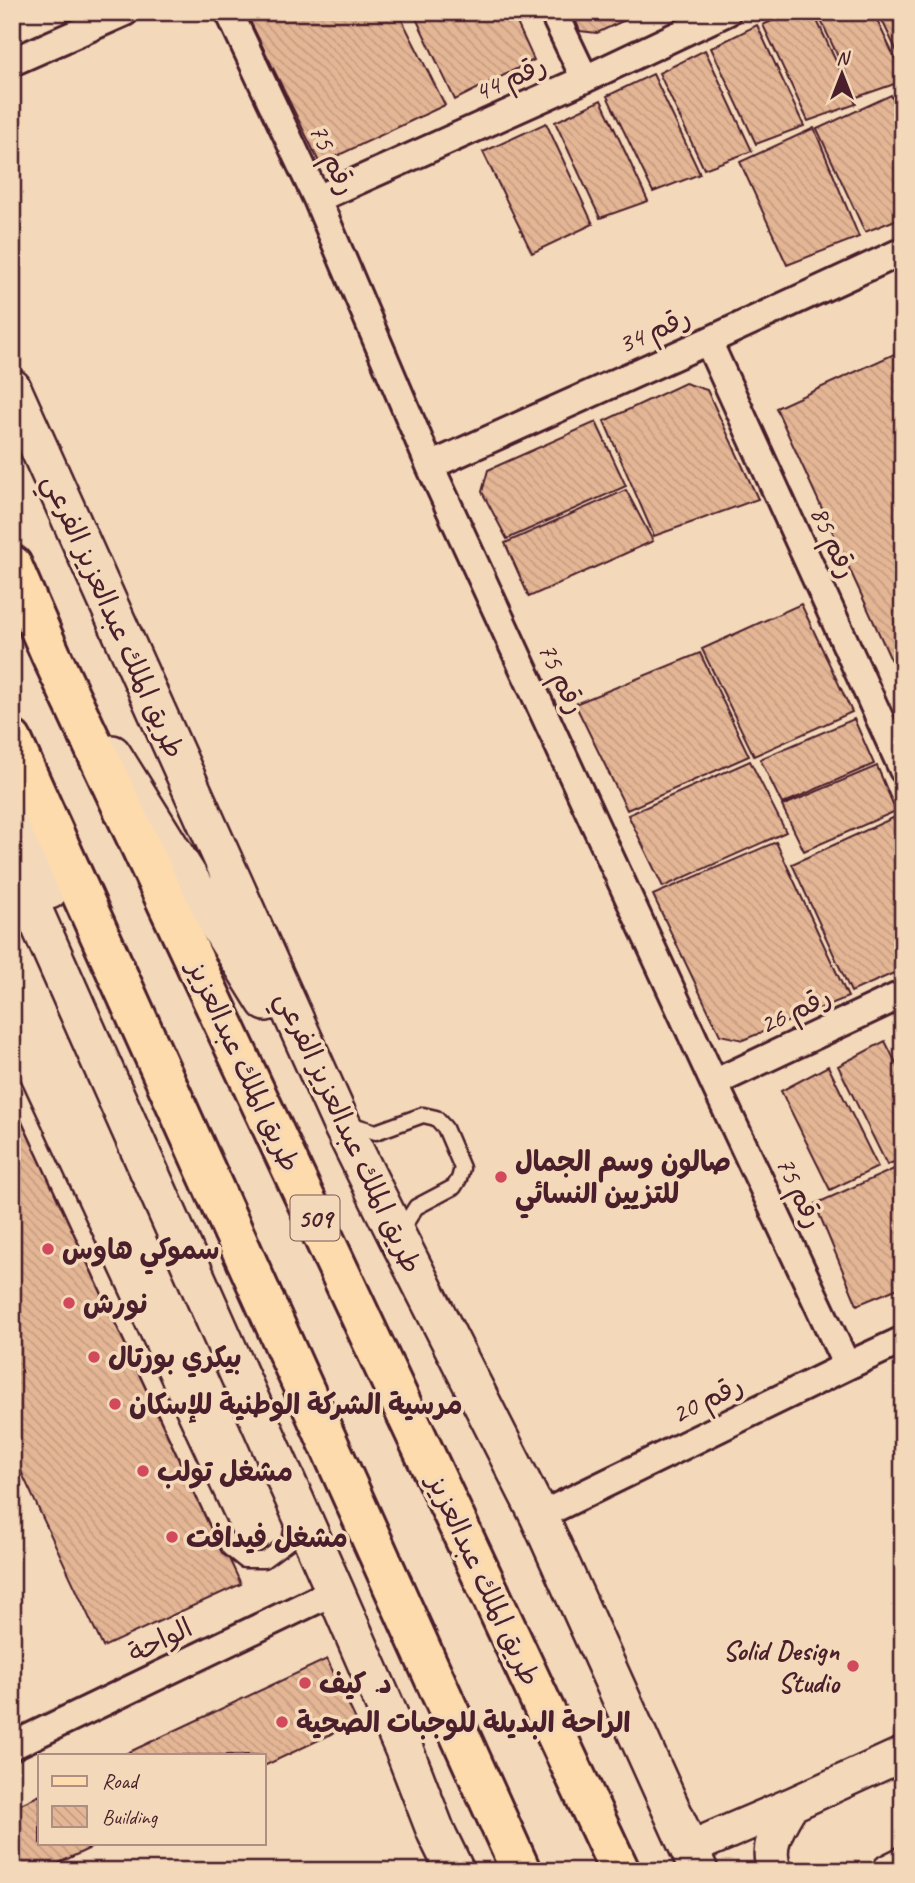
<svg xmlns="http://www.w3.org/2000/svg" width="915" height="1883" font-family="Caveat,'Playpen Sans Arabic',sans-serif">
	<defs>
		<pattern id="building-back-hatch" width="6" height="6" patternUnits="userSpaceOnUse" patternTransform="scale(1.75)"><rect width="6" height="6" fill="#e4b695"/><path d="M-1 5l2 2M0 0l6 6M5-1l2 2" fill="none" stroke="#c59c81"/></pattern>
	</defs>
	<rect width="100%" height="100%" fill="#f3d9ba"/>
	<filter id="ink" filterUnits="userSpaceOnUse"><feTurbulence type="fractalNoise" baseFrequency=".0143" numOctaves="2"/><feDisplacementMap in="SourceGraphic" scale="14" xChannelSelector="R" yChannelSelector="G"/><feConvolveMatrix kernelMatrix="1 2 1 2 8 2 1 2 1" color-interpolation-filters="sRGB"/></filter>
	<g filter="url(#ink)">
		<path fill="url(#building-back-hatch)" stroke="#4a1f2b" stroke-width="2" d="M254 12H398L445 105 320 164 247 15Z
			M413 12H512L534 60 455 100Z
			M572 12H642L597 33 580 31Z
			M790 12H813L856 104 808 121 763 25Z
			M817 12H873L903 75V81L857 97Z
			M878 12H903V64Z
			M757 25 804 126 756 144 711 48Z
			M705 50 752 151 704 169 659 73Z
			M653 74 700 174 653 192 607 96Z
			M891 95 903 123V217L865 232 817 129Z
			M601 100 648 201 600 218 555 122Z
			M546 123 593 224 532 253 483 152Z
			M814 128 859 237 787 265 740 162Z
			M903 350V686L776 408Z
			M685 383 707 390 758 499 654 536 604 421Z
			M596 422 626 486 507 539 482 492 488 470Z
			M626 490 653 541 529 597 505 543Z
			M801 604 852 712 754 756 702 649Z
			M700 653 749 756 627 810 575 704Z
			M854 719 874 764 782 804 760 759Z
			M750 761 786 832 663 887 628 815Z
			M877 766 896 811 804 851 782 806Z
			M897 816 903 828V969L851 992 792 864Z
			M776 842 848 997 743 1040 720 1035 653 895Z
			M885 1041 903 1077V1158L887 1165 838 1066Z
			M828 1066 878 1167 830 1190 781 1091Z
			M12 1095 241 1584 103 1647 12 1452Z
			M903 1165V1286L857 1305 815 1204Z
			M327 1659 357 1722 264 1766V1755H123Z
			M40 1795V1843H101L42 1871H12V1808Z"/>
		<g fill="none" stroke-linecap="round" stroke-linejoin="round">
			<g stroke="#4a1f2b" stroke-width="19">
				<path id="service" d="M12 1081 229 1548 244 1560H264L290 1541 294 1520
					M346 1123 376 1132 423 1115 436 1118 445 1128 462 1168 459 1179 454 1187 416 1207 400 1232"/>
			</g>
			<g stroke="#4a1f2b" stroke-width="32">
				<path id="minor" d="M229 12 317 199 430 466 714 1083 847 1366
					M553 12 585 79
					M12 62 125 12
					M317 199 585 79 727 12
					M708 341 903 770
					M430 466 708 341 903 251
					M714 1083 903 994
					M539 1516 847 1366 903 1340
					M12 1746 335 1591"/>
			</g>
			<g stroke="#4a1f2b" stroke-width="38">
				<path id="tertiary" d="M688 1849 791 1805 903 1754
					M775 1871C764 1847 779 1825 791 1805
					M889 1871 903 1864"/>
			</g>
			<g stroke="#4a1f2b" stroke-width="42">
				<path id="secondary" d="M12 388 340 1121 397 1236 539 1516 699 1871
					M112 754 266 1002
					M12 774 28 838 49 890
					M12 862 335 1591 405 1752 436 1832 455 1871"/>
			</g>
			<g stroke="#4a1f2b" stroke-width="44">
				<path id="primary" d="M12 565 51 655 620 1871
					M12 740 521 1871"/>
			</g>
			<use href="#service" stroke="#f3d9ba" stroke-width="14"/>
			<use href="#minor" stroke="#f3d9ba" stroke-width="26"/>
			<use href="#tertiary" stroke="#f3d9ba" stroke-width="33"/>
			<use href="#secondary" stroke="#f3d9ba" stroke-width="37"/>
			<use href="#primary" stroke="#fedbac" stroke-width="38"/>
		</g>
	</g>
	<g fill="#d1495b" stroke="#f3d9ba" stroke-width="2.5">
		<circle cx="501" cy="1177" r="7"/>
		<circle cx="48" cy="1249" r="7"/>
		<circle cx="69" cy="1303" r="7"/>
		<circle cx="94" cy="1357" r="7"/>
		<circle cx="115" cy="1404" r="7"/>
		<circle cx="143" cy="1471" r="7"/>
		<circle cx="172" cy="1537" r="7"/>
		<circle cx="853" cy="1666" r="7"/>
		<circle cx="305" cy="1683" r="7"/>
		<circle cx="282" cy="1722" r="7"/>
	</g>
	<g text-anchor="middle" dominant-baseline="central" stroke-width="7" stroke-linejoin="round" paint-order="stroke">
		<rect fill="#f3d9ba" stroke="#7d5756" stroke-width="2" x="290.5" y="1195.5" width="49" height="45" rx="5"/>
		<g font-size="26" font-weight="bold" fill="#4a1f2b">
			<text x="315" y="1218">509</text>
		</g>
		<g font-size="28" fill="#4a1f2b" stroke="#f3d9ba">
			<text transform="translate(510 78) rotate(-24)">رقم 44</text>
			<text transform="translate(333 159) rotate(65)">رقم 75</text>
			<text transform="translate(654 330) rotate(-24)">رقم 34</text>
			<text transform="translate(834 542) rotate(66)">رقم 85</text>
			<text transform="translate(114 616) rotate(66)">طريق الملك عبدالعزيز الفرعي</text>
			<text transform="translate(562 678) rotate(65)">رقم 75</text>
			<text transform="translate(795 1010) rotate(-25)">رقم 26</text>
			<text transform="translate(244 1066) rotate(65)">طريق الملك عبدالعزيز</text>
			<text transform="translate(349 1132) rotate(65)">طريق الملك عبدالعزيز الفرعي</text>
			<text transform="translate(800 1192) rotate(65)">رقم 75</text>
			<text transform="translate(707 1399) rotate(-26)">رقم 20</text>
			<text transform="translate(484 1580) rotate(65)">طريق الملك عبدالعزيز</text>
			<text transform="translate(160 1640) rotate(-26)">الواحة</text>
		</g>
		<g font-size="28" font-weight="bold" fill="#4a1f2b" stroke="#f3d9ba" text-anchor="start">
			<text x="515" y="1161">صالون وسم الجمال<tspan x="515" dy="32">للتزيين النسائي</tspan></text>
			<text x="62" y="1249">سموكي هاوس</text>
			<text x="83" y="1303">نورش</text>
			<text x="108" y="1357">بيكري بورتال</text>
			<text x="129" y="1404">مرسية الشركة الوطنية للإسكان</text>
			<text x="157" y="1471">مشغل تولب</text>
			<text x="186" y="1537">مشغل فيدافت</text>
			<text x="839" y="1650" text-anchor="end">Solid Design<tspan x="839" dy="32">Studio</tspan></text>
			<text x="319" y="1683">د. كيف</text>
			<text x="296" y="1722">الراحة البديلة للوجبات الصحية</text>
		</g>
	</g>
	<rect width="915" height="1883" fill="none" stroke="#f3d9ba" stroke-width="42"/>
	<rect x="21" y="21" width="873" height="1841" fill="none" stroke="#4a1f2b" stroke-width="2.5" filter="url(#ink)"/>
	<rect x="38" y="1754" width="228" height="91" fill="#f3d9ba" stroke="#af8f81" stroke-width="2"/>
	<rect x="52" y="1776" width="35" height="10" fill="#fedbac" stroke="#af8f81" stroke-width="2"/>
	<text x="102" y="1788" font-size="21" fill="#4a1f2b">Road</text>
	<rect x="52" y="1806" width="35" height="21" fill="url(#building-back-hatch)" stroke="#af8f81" stroke-width="2"/>
	<text x="102" y="1824" font-size="21" fill="#4a1f2b">Building</text>
	<g transform="translate(842 74)" stroke="#f3d9ba" stroke-width="5" paint-order="stroke">
	<path d="M0-5L12 26L0 18L-12 26Z" fill="#4a1f2b"/>
	<text y="-10" font-size="19" font-weight="bold" text-anchor="middle" fill="#4a1f2b">N</text>
	</g>
</svg>
